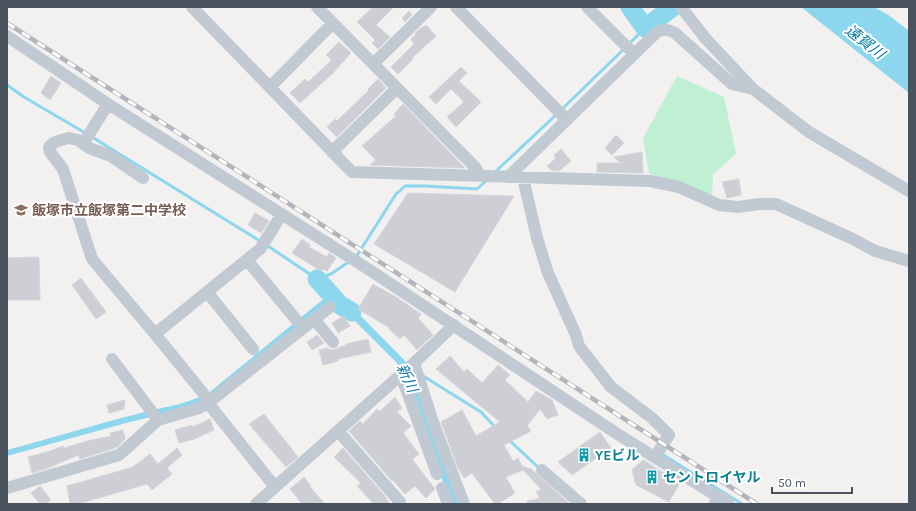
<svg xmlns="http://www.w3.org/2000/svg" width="916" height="511" font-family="Karla,'Noto Sans JP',sans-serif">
	<rect width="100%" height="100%" fill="#f3f0f0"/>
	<path fill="#bff0d3" d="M677 76 724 97 736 154 713 174 712 195 649 174 643 138Z"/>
	<path fill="#8cd7ed" d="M801 7H874L890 16 909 31V93Z
		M333 295 346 307 353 308 409 365 462 504H451L402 370 396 362 344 310 331 301 211 396 187 408 126 423 7 456V450C52 438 96 424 141 413 167 406 187 405 211 391L326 297Z"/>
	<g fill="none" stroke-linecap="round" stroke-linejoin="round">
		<path stroke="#8cd7ed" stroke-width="3" d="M628 45 645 28
			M7 85 24 97 87 134
			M561 110 624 49
			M92 137 260 241
			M495 172 557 114
			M265 244 317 279 331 274 350 261
			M356 257 396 194 405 186H425L477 189 487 180
			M423 376 481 412 496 428
			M508 439 540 469
			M660 453 742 504"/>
		<path stroke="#8cd7ed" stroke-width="19" d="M630 7 645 28 673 7
			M317 279 340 305 352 312"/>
	</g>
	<path fill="#cdcfd5" stroke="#d4d6dc" d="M373 7H394L376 25 390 37 378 49 372 43 375 40 357 22Z
		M409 11 412 15 405 22 402 18Z
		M426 25 436 36 412 58 413 59 398 74 391 67 414 44 411 39 416 34 415 33 423 26 424 27Z
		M339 42 351 53 333 73 300 103 290 93 305 79 308 82 332 60 326 55Z
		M461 67 467 73 459 81 481 102 456 127 447 117 464 102 451 89 436 104 429 97Z
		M51 76 61 83 50 100 41 93Z
		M378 79 386 88 337 137 327 127 335 119 337 121 369 90 368 89Z
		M403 104 465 168 370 165 376 160 362 146 396 116 394 114Z
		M616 135 624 143 612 155 605 148Z
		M561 149 571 161 559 171 551 170 547 166 556 158 554 155Z
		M642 152 643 173 597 172V163H620L614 157Z
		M739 179 741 195 727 198 722 182Z
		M408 193 514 196 455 292 374 244Z
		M255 213 269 221 261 233 248 225Z
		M302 239 310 245 309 247 327 257 329 253 336 258 327 271 323 269 321 271 292 253Z
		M39 257 40 300H7V258Z
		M81 278 106 312 96 319 72 285Z
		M373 284 396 297 421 314 418 318 433 335 417 350 404 335 400 339 389 329 390 328 358 309Z
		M343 316 350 326 338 333 332 323Z
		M317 335 324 343 312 350 307 342Z
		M368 339 371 352 338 359V361L323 365 319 350 328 348 330 350 335 349 346 345V344Z
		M450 356 464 372 467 369 482 383 498 365 510 375 505 380 528 402 536 391 552 400 558 415 547 419 540 409 527 426 531 431 504 445 513 461 518 458 523 468 524 466 529 469 530 468 570 504H527V501L540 498 536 492 541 489 523 470 506 477 515 493 498 504H495L472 473 464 478 458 468 441 422 462 410 476 436 500 422 436 369Z
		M395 397 402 408 397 412 411 426 403 433 419 454 412 459 435 489 426 498 415 486 405 494 393 480 392 481 349 431 360 421 363 424 377 409 379 412Z
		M125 400 124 409 109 413 107 405Z
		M264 414 298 457 286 467 249 424Z
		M210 419 214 430 194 439 179 443 175 430 192 425V427Z
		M123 430 125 439 117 447 112 449 80 459 78 455 46 469 32 473 28 457 47 452 63 446 64 448 91 440 111 436 110 433Z
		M600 432 611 448 572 475 558 462Z
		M177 448 182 455 167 468 172 474 152 490 147 484 78 504H70L67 486 133 467 150 454 158 464Z
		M343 448 384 495 390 504H374L357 486 361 483 334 457Z
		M643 460 680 483 669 502 636 485 632 470Z
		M304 477 311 486 310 487 325 504H302L290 489Z
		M40 486 51 500 45 504H40L31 493Z"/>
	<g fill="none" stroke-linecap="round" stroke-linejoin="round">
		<path stroke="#c1cad2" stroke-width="12" d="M192 7 352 172 650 181 679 187 719 205 738 207 760 204H776L853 239 875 251 909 261
			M317 7 475 167 480 176
			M456 7 567 120
			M587 7 634 54
			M681 7 706 39 753 89 809 132 909 191
			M7 36 108 104 365 267 619 435 728 503
			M373 64 431 7
			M270 87 333 23
			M83 144 108 104
			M332 152 397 88
			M508 177 657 32C664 28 669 30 675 33L732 84 753 89
			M143 178 111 156 89 148 78 140 69 138 61 140 53 143 49 147 50 152 63 169 92 259 155 334
			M523 178 537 238 548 273 576 335 579 346 611 387 652 418 669 435 655 457
			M247 260 303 328
			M207 292 253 349
			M314 319 333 342
			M112 359 158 420
			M414 363 433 422 464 504
			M401 375 437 474
			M338 431 400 502
			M542 470 581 504
			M275 487 208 403 203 393 155 334 260 249 282 214
			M7 488 119 455 158 420 199 408 208 403 330 307
			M442 488 448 504
			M256 504 414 363 454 325"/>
		<path stroke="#c1cbd7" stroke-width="17" d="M717 504 723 500"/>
		<g stroke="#b2b5bb" stroke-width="4.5">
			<path id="rail" d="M7 23 757 504"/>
		</g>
		<use href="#rail" stroke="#fff" stroke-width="3" stroke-dasharray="9" stroke-linecap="butt"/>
	</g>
	<defs>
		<g id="school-bare" transform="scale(1.08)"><path d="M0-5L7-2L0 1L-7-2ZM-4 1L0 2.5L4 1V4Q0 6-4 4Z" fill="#8d6e63" stroke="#fff" stroke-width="2.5" paint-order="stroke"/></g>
		<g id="building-bare" transform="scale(1.08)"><path d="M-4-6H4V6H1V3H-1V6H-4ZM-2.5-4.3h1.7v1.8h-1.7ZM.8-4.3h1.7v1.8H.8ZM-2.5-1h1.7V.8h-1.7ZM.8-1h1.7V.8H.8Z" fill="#0f9aa8" stroke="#fff" stroke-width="2.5" paint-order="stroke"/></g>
	</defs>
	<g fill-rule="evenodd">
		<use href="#school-bare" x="21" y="210"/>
		<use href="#building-bare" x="584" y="455"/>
		<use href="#building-bare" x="652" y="477"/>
	</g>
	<g text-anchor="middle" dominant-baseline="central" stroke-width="4" stroke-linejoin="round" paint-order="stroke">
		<g font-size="14" font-weight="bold" fill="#785e54" stroke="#fff" text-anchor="start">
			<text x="32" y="210">飯塚市立飯塚第二中学校</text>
		</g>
		<g font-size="14" font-weight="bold" fill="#0d838f" stroke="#fff" text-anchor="start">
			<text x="595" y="455">YEビル</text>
			<text x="663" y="477">セントロイヤル</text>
		</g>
		<g font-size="15" font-style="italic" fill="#0c7c9e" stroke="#fff">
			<text transform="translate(865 42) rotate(38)">遠賀川</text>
			<text transform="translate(407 378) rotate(65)">新川</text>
		</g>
	</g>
	<rect width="916" height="511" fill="none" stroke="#48535e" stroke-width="16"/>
	<path d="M772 487v6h80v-6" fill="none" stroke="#48535e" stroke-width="2"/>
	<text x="778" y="487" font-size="12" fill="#48535e" stroke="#ffffff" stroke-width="3" paint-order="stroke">50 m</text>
</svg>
